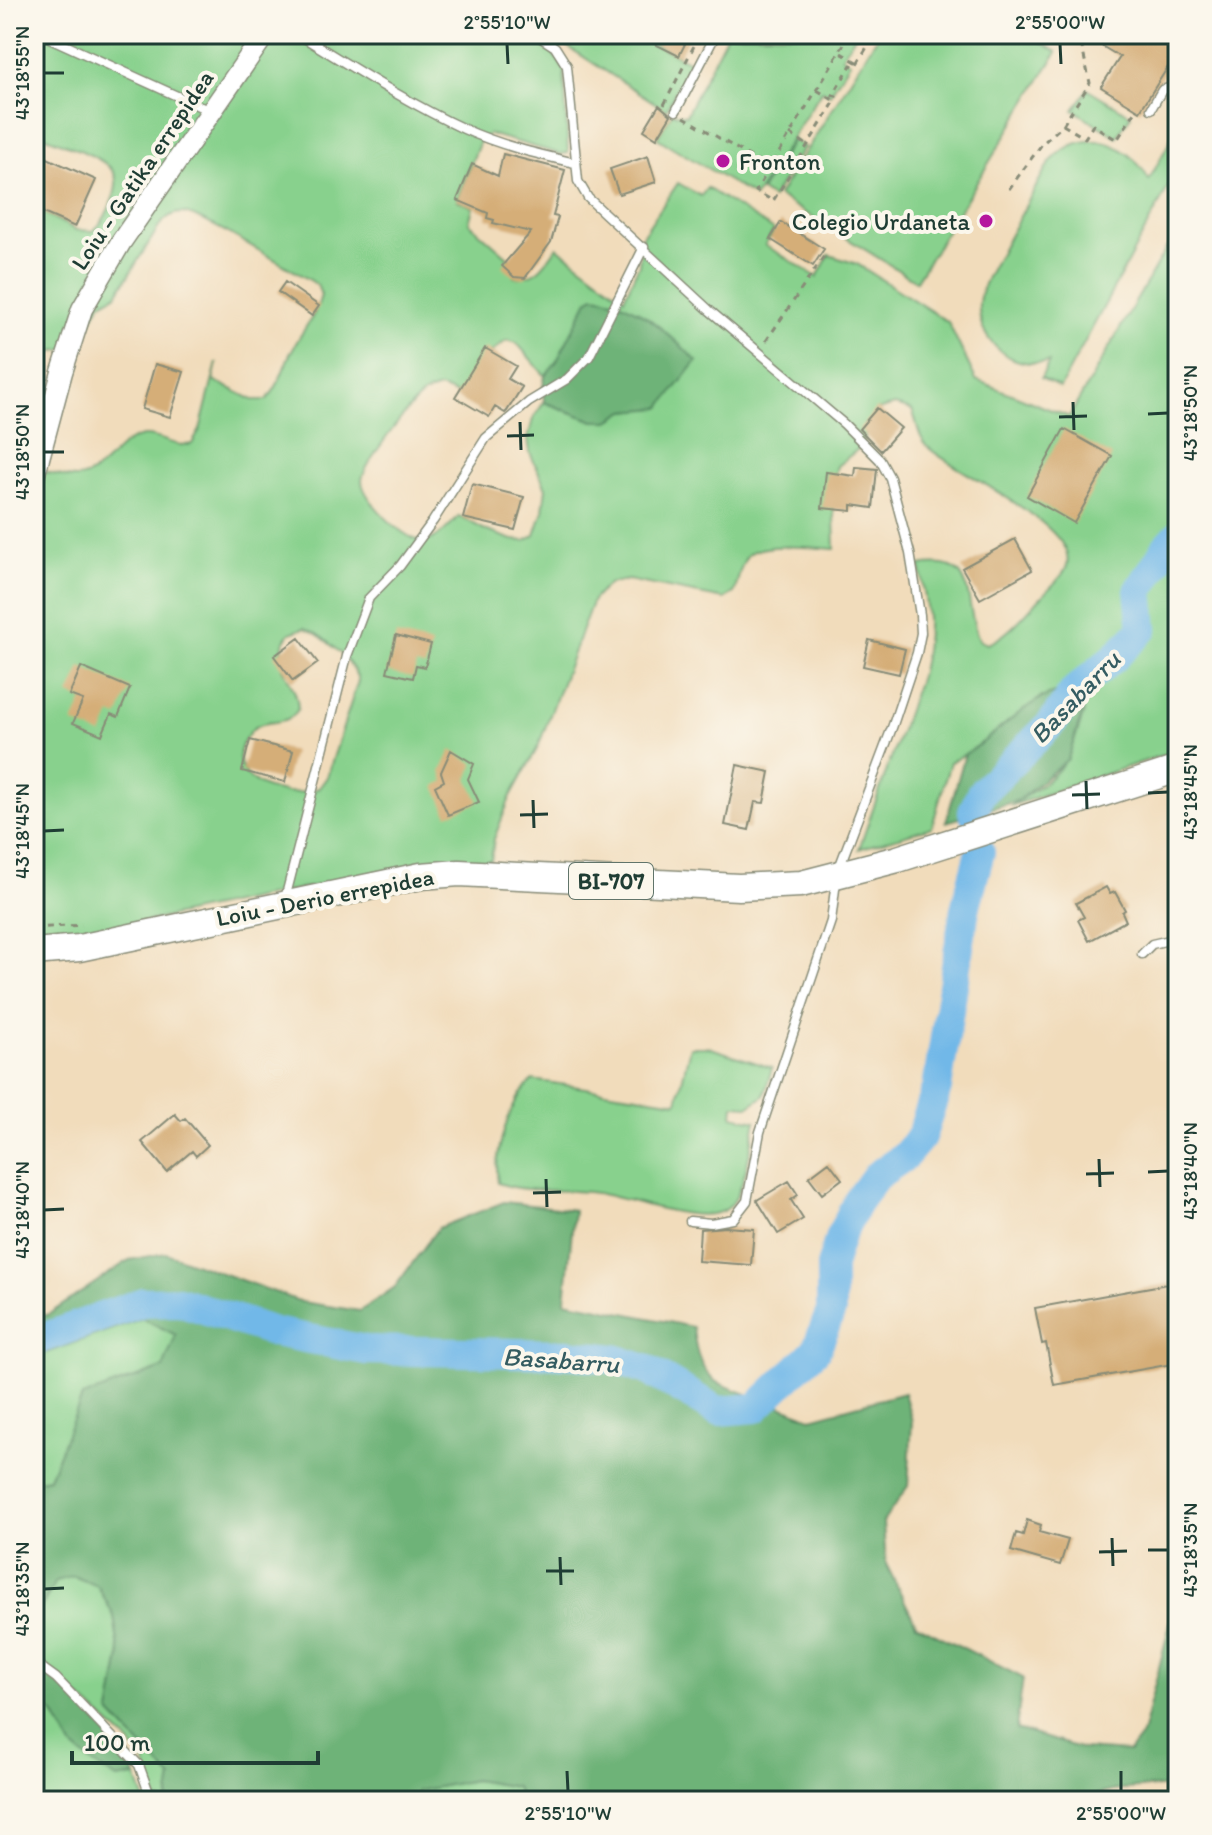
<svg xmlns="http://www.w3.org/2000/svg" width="1212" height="1835" font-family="Itim,sans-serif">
	<rect width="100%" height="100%" fill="#fbf7ec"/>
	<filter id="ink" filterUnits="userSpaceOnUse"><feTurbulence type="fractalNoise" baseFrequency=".0125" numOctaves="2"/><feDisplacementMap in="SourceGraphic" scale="16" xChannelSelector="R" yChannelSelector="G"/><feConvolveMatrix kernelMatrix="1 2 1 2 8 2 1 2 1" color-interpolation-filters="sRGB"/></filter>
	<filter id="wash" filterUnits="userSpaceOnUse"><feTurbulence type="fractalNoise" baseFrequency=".006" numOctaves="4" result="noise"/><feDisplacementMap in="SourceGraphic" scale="32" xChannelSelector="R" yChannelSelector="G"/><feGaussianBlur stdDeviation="1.8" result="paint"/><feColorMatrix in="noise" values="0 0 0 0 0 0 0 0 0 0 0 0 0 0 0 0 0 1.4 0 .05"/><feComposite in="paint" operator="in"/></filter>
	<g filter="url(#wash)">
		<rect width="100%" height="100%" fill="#f1dcbb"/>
		<path fill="#88d18d" stroke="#548760" stroke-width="2" fill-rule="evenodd" d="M34 34H524C541 44 556 52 564 70L568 153 560 154 489 134 480 141 457 200 473 207 469 223 509 258 514 277C537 279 545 264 557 247L624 298 639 265 642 236 678 183 701 196 707 188 774 230 765 245 817 277 829 255 857 264 948 322 976 380 1069 417 1178 228V750L1010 806C1060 774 1066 770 1084 712L1042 697 979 747 950 762 932 827 859 849 920 676C931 630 928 612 920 566 982 555 961 605 980 641L987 644C1007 637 1027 612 1042 596 1049 588 1062 578 1066 568 1084 528 954 472 929 448 917 437 918 423 912 410L895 405 877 410 870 419 862 446 837 466 833 482 835 549C816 548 758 541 747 556 739 566 739 581 734 593L724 599 628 580 608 584 593 600 538 747 510 798 494 839 491 860 343 880 67 938 34 930V469C48 471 62 478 76 478 104 477 117 438 144 436 161 435 175 449 192 444L200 430 217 363 213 380 253 400H266C281 386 284 362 295 345 304 328 317 314 321 295L317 285 310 280C287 268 199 212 181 213 171 213 166 219 160 225L117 294 100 304 81 341 62 350 34 353V208L76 230 93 231C104 222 109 210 113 198 116 190 118 181 114 173 106 156 52 140 34 132ZM507 340 517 343 545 376 557 361 660 407 625 411 609 421H594L544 402 533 419 528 439 530 453 546 488 543 511 535 535 525 541 513 540 487 531 459 516C449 526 439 539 425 541 407 544 361 498 362 480 364 464 409 405 423 395 428 391 433 390 440 388L458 395 488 355ZM304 628C321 633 355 663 358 681L327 777 319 788C286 803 212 780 250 732 262 716 288 729 298 709 298 678 265 667 290 633Z
			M548 34H635L690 62 666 110Z
			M727 34H856L842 57 850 62 830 94 822 90 755 197 657 138 672 113 686 115Z
			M879 34H1044L1042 37 1031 36 1057 52 916 281 778 196Z
			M1088 89 1131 115 1117 137 1074 110Z
			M1178 126V169L1060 388 1041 378 1049 362C1030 365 1011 362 997 348 984 337 978 319 979 303 981 284 993 267 1001 251 1016 224 1031 196 1046 168 1077 124 1126 137 1149 180Z
			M793 140 804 147 772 198 761 191Z
			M690 1047H708L772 1068 764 1096 749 1106 734 1105 733 1116 756 1121C751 1143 745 1194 728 1208 703 1228 626 1197 596 1193 563 1188 530 1194 498 1183 493 1153 510 1100 533 1080L677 1102Z
			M142 1318 177 1335 163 1368 120 1383 65 1441 49 1478 34 1481V1357Z
			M73 1576 98 1586 114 1616 120 1656 110 1713 172 1778 168 1801H157L145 1763 129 1742 34 1655V1611L41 1607 55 1581Z
			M34 1699 54 1714 72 1746 117 1779 136 1776 145 1801H34V1748L40 1740 34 1731Z
			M474 1780 516 1787 522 1801H417L416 1791Z"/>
		<path fill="#6eb378" stroke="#467856" stroke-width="2" d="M594 296C636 300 668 334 697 361L660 408 625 411 609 421H594L544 402 543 386 545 376 557 361 588 300Z
			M1055 693 1078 696 1084 707 1068 759 1019 800 946 822 965 754C993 739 1027 699 1055 693Z
			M504 1202 574 1210 565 1301 693 1327C695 1347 698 1363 712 1379 718 1386 795 1410 811 1418L904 1393 912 1421 908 1486 883 1522 886 1564 916 1624 1023 1678 1016 1729 1083 1749 1129 1752 1142 1735 1174 1608 1178 1605V1786L1122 1789 1083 1798V1801H522L516 1787 474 1780 417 1791V1801H168L172 1778 110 1713 120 1656 114 1616 98 1586 74 1576 56 1581 41 1607 34 1611V1481L49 1478 82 1397 163 1368 176 1335 142 1318 34 1357V1318L49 1314 129 1260 166 1253 302 1302 360 1311 395 1287 438 1228Z
			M34 1666C74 1692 113 1735 136 1776L117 1779 92 1763 72 1746 54 1714 34 1699Z"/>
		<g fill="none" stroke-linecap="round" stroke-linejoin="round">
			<path stroke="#71b8e8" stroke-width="30" d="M973 812 981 793 1051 724 1075 690 1114 658 1143 629 1139 591 1166 548 1178 535
				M34 1341 143 1302 179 1301 274 1332 366 1350 567 1354 615 1359 648 1370 718 1411 756 1408 816 1350 831 1311V1266L840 1236 858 1201 876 1176 904 1157 921 1137 937 1088 965 909 980 852"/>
		</g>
		<g id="blocks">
			<path fill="#d5ae78" d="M635 34H690L679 56Z
				M1082 34H1178V51L1140 111 1101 87 1120 57Z
				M659 105 671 115 657 138 644 130Z
				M34 152 96 180 75 227 34 209Z
				M503 154 565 170 553 216 558 217 551 242 525 278 514 277 502 266 531 232 493 223 494 220 487 218 488 213 457 200 472 164 498 176Z
				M648 156 656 182 619 194 610 169Z
				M781 222 824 249 813 266 770 239Z
				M285 282 319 306 312 316 278 292Z
				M485 348 516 366 508 379 522 387 507 411 505 413 495 407 489 417 455 397Z
				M155 364 184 372 170 417 142 409Z
				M877 408 901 428 881 451 859 429Z
				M1064 429 1112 456 1074 523 1027 496Z
				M856 467 877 469 873 508 852 505V511L822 508 826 472 855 476Z
				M472 484 524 497 515 530 463 518Z
				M1015 539 1032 570 980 599 962 568Z
				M396 635 431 644 425 667 416 665 413 678 387 672Z
				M299 638 318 663 293 681 274 656Z
				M869 640 905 649 899 674 863 666Z
				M81 667 130 688 118 717 111 714 102 735 73 723 83 700 69 695Z
				M250 740 293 751 285 782 242 771Z
				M451 750 474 764 468 779 479 802 448 815 435 786 444 781 441 772Z
				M737 765 770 772 764 803 755 802 749 830 725 825Z
				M1106 887 1110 894 1115 892 1125 910 1122 912 1126 921 1089 941 1078 920 1084 917 1076 903Z
				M175 1114 181 1121 185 1118 208 1145 196 1156 192 1151 167 1172 142 1142Z
				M829 1162 842 1179 822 1194 809 1177Z
				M789 1181 798 1195 791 1200 803 1219 778 1234 757 1200Z
				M726 1227 754 1229 751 1265 698 1261 700 1229Z
				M1178 1282V1363L1054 1385 1046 1343 1042 1344 1035 1308Z
				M1027 1520 1041 1525 1039 1532 1068 1540 1060 1565 1011 1551 1016 1533 1023 1535Z"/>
		</g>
	</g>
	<g filter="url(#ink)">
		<use href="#blocks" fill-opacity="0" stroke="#888c78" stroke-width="2"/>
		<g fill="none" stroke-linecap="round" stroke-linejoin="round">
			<g stroke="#888c78" stroke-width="11">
				<path id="service" d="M41 34 212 112
					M298 34C352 67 406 102 464 129 499 145 537 154 575 163
					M535 34 555 47 567 66 578 181 588 198 709 310 844 424 880 460 890 478 910 553 920 615 921 633 917 653 893 725 839 868
					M1045 34 1052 38 1058 34
					M1151 109 1162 90 1178 85
					M676 111 716 34
					M285 899 347 656 369 598 400 566 433 521 486 438 529 402 567 379 589 357 644 247
					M1142 954 1152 944 1178 938
					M690 1221 711 1223 733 1219 747 1201 760 1132 831 921 836 881
					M34 1662 56 1678 139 1765 152 1801"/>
			</g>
			<g stroke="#888c78" stroke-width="23">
				<path id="tertiary" d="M34 477 62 372 82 309 121 242 265 34"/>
			</g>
			<g stroke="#888c78" stroke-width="29">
				<path id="primary" d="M34 952 79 948 421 876 459 873 739 887 801 884 898 859 1178 769"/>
			</g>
			<path stroke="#888c78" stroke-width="3" stroke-dasharray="6 6" stroke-linecap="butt" d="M850 34 756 191 773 201 835 101 836 96 833 95 851 65 855 67 875 34
				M841 53 858 63
				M817 90 835 101
				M664 105 700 34
				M684 117 769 168
				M1063 125 1085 138 1093 125 1117 140 1135 112
				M790 134 807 145
				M1009 189 1042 144 1063 125 1090 83 1079 34
				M766 341 827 252
				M34 928 82 925"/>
			<use href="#service" stroke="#fff" stroke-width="8"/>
			<use href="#tertiary" stroke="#fff" stroke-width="20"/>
			<use href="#primary" stroke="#fff" stroke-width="26"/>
		</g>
	</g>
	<path fill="none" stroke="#1f3d34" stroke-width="3" d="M507 44 508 64M1060 44 1061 64M44 73H64M1073 402 1074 430M1148 414 1168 413M1059 417 1087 416M520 422 521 450M507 436 534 435M44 452H64M1086 781 1087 809M1148 793 1168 792M1072 795 1100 794M533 800 534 828M520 815 548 814M44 831 64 830M1099 1159 1100 1187M1148 1172 1168 1171M1086 1174 1114 1173M546 1179 547 1207M533 1193 561 1192M44 1210 64 1209M1112 1538 1113 1566M1148 1550H1168M1099 1552 1127 1551M560 1557 561 1585M546 1571H574M44 1589 64 1588M567 1771 568 1791M1121 1771V1791"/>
	<g fill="#b5179e" stroke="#fbf7ec" stroke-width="3">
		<circle cx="723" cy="161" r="8"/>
		<circle cx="986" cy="221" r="8"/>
	</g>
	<g text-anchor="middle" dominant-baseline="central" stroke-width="8" stroke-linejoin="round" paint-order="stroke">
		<rect fill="#fbf7ec" stroke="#61756b" stroke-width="2" x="569" y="863" width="84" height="36" rx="6"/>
		<g font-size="22" font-weight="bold" fill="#1f3d34">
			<text x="611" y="881">BI-707</text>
		</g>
		<g font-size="24" fill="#1f3d34" stroke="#fbf7ec" text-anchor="start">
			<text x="739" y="161">Fronton</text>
			<text x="970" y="221" text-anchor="end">Colegio Urdaneta</text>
		</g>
		<g font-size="24" fill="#1f3d34" stroke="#fbf7ec">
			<text transform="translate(142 170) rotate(-56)">Loiu - Gatika errepidea</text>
			<text transform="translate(325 897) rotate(-11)">Loiu - Derio errepidea</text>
		</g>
		<g font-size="26" font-style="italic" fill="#345c61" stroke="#fbf7ec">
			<text transform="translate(1075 697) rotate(-46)">Basabarru</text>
			<text transform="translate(561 1360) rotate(4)">Basabarru</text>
		</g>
	</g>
	<rect width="1212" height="1835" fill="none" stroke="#fbf7ec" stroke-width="88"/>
	<path d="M72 1751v12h246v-12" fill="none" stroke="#1f3d34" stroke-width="4"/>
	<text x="84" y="1751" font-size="24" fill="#1f3d34" stroke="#fbf7ec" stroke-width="6" paint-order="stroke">100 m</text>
	<rect x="44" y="44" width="1124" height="1747" fill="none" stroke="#1f3d34" stroke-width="3"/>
	<g font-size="20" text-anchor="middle" fill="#1f3d34">
		<text x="507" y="29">2°55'10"W</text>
		<text x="1060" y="29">2°55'00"W</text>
		<text transform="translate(22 73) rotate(-90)" y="7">43°18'55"N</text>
		<text transform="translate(1190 413) rotate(-90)" y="7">43°18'50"N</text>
		<text transform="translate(22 452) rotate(-90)" y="7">43°18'50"N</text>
		<text transform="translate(1190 792) rotate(-90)" y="7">43°18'45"N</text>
		<text transform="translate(22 831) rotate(-90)" y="7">43°18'45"N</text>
		<text transform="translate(1190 1171) rotate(-90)" y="7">43°18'40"N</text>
		<text transform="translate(22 1210) rotate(-90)" y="7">43°18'40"N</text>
		<text transform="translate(1190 1550) rotate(-90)" y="7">43°18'35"N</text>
		<text transform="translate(22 1589) rotate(-90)" y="7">43°18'35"N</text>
		<text x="568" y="1820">2°55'10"W</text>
		<text x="1121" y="1820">2°55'00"W</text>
	</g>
</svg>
